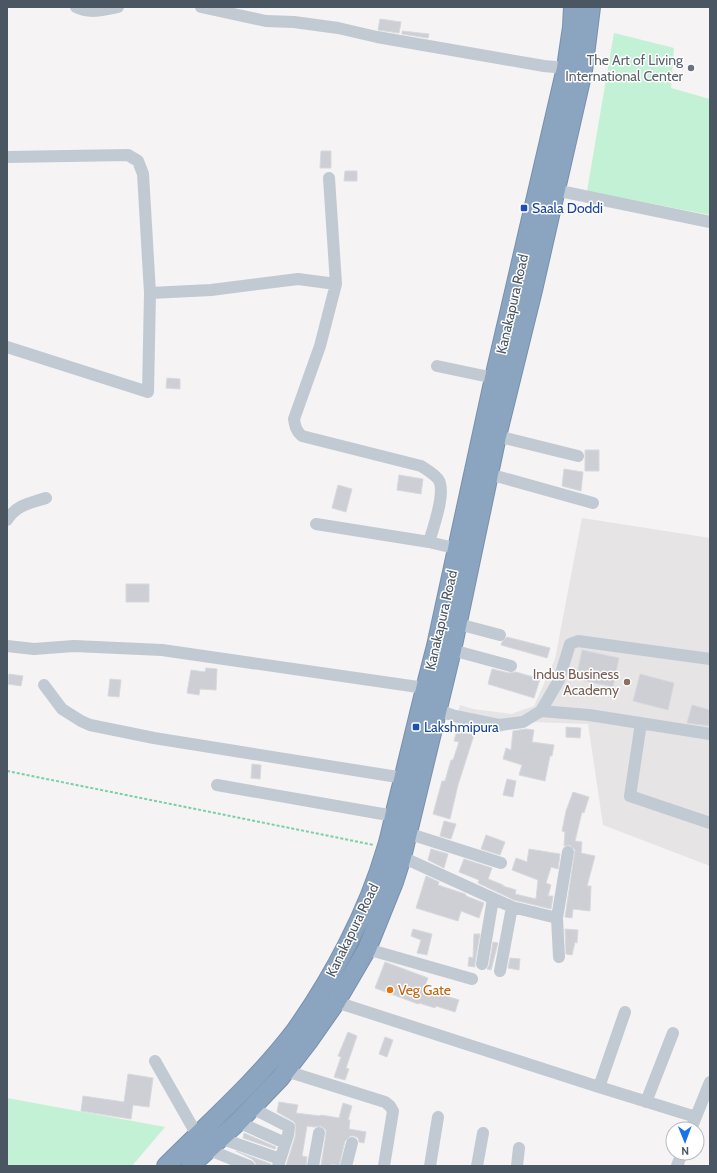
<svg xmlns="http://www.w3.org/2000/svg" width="717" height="1173" font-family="Cabin,sans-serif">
	<rect width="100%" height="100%" fill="#f5f3f3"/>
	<path fill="#e6e4e5" d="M582 518 710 538V866L603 825 588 724 532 722 498 733 454 727 460 705 473 709 511 714 534 706 555 659Z"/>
	<path fill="#c3f1d5" d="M614 33 674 48 671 88 710 99V215L587 191Z
		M7 1098 165 1127 132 1166H7Z"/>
	<path fill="#cdcfd5" stroke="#d7d9de" d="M380 19 401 22 399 33 378 30Z
		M402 31 429 34 428 38 402 34Z
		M321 151H331V168H320Z
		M345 171H357V181H344Z
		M167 378 180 379V389L166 388Z
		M585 450H599V471H585Z
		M564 469 583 472 581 491 562 486Z
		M399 475 423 479 421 494 397 490Z
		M338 485 352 489 346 512 332 508Z
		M126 584H149V602H126Z
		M507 637 550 648 547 658 501 645 502 642Z
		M582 650 619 658 613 687 576 679Z
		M206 668 217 669 216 690 200 689 199 695 187 693 191 670 205 672Z
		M492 669 509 673 516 672 540 679 534 698 488 684Z
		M9 674 23 676 21 686 8 684Z
		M640 674 674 683 668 710 633 701Z
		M110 679 121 680 119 697 108 696Z
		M692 705 710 710V726L687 723Z
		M566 727 581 728 580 738 566 737Z
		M526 729 534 730 532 742 554 745 552 756H550L545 781 519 775 522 765 503 759 506 748 511 750 513 731Z
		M457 730 474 735 458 785 450 819 433 814 442 781H445L451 760H453L459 742 454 741Z
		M252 764 261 765 260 779 251 778Z
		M507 779 516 781 513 797 503 795Z
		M573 792 589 797 584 813 582 812 575 841 582 842 581 853 595 856 587 886H591L590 911 573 909 572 918 565 917 575 850 570 845 564 846 565 832 562 831 566 811Z
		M444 821 456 824 451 839 440 836Z
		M486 835 505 842 500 855 481 849Z
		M431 849 448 854 444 868 428 860Z
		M529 849 560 854 558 869 551 867 546 883 551 885 548 896H553L551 909 514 900 478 883 479 880 459 872 464 859 492 868 488 879 503 885V886L516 890 515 894 536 899 538 880 512 870 516 858 527 862Z
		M426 876 439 882 438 885 465 894 466 895V896L484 903 479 918 461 911 458 921 416 908Z
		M413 929 432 934 427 955 417 953 421 940 411 936Z
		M565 929 578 930 577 943 575 942 572 955 566 954Z
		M474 934H480L475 963V967L468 966 469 957 473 958Z
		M493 942 498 943 491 970 487 969 489 965Z
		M510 958 520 959 519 970 508 968Z
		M385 962 428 978 424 988 440 993V994L459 1000 455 1012 436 1006 435 1008 419 1003 418 1004 375 988Z
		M348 1032 357 1036 346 1068 349 1069 345 1080 334 1077 341 1057 338 1056Z
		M385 1037 393 1040 387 1057 379 1054Z
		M128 1074 153 1078 149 1107 133 1105 131 1119 81 1111 83 1096 124 1102Z
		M279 1102 298 1105 296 1113 320 1116 321 1115 339 1118 343 1103 352 1106 348 1120H350L349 1129 366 1132 364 1143 359 1142 358 1138 354 1136H350L345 1141 339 1166 332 1164 331 1166H321L326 1134V1130L321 1126 314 1127 307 1126 302 1156 307 1157 306 1166H286L295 1137 296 1127 295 1123 293 1121 277 1112Z
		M244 1133 276 1147 275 1149 243 1138Z
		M236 1151 271 1164V1166H256L255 1162 252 1159Z"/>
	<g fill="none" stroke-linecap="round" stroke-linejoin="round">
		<g stroke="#7690ad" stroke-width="20">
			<path id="highway" d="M166 1166C210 1122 257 1081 295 1031 333 978 368 911 386 849 391 834 393 819 397 804 410 752 422 699 436 646L494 378 566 68 572 27 573 7
				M190 1166 238 1122 281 1077 308 1042 336 1002 367 949 394 882 402 857 452 650 497 436 533 290 583 71 591 7"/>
		</g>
		<path stroke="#7ad0a6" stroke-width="2" stroke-dasharray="3 2" stroke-linecap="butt" d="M7 771 374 845"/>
		<path stroke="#c1cad2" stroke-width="12" d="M76 7C89 14 104 10 118 7
			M201 7 266 21 294 22 338 28 377 37 544 66 566 68
			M7 157 128 155 138 161 143 174 150 293 148 392 7 347
			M329 178 336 284
			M555 190 710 222
			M150 293 211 290 298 279 336 284 320 346 294 419C295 426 296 431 302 436L421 466C427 470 433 473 438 479 447 491 433 528 429 542L458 549
			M437 366 494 378
			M497 436 578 456
			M489 474 593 503
			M7 520C16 505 30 503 46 498
			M316 524 429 542
			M458 624 500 635
			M7 646 34 649 74 646 162 650 425 688
			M452 650 511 666
			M44 685 62 709 81 721 90 725 154 738 404 778
			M437 710 455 716 499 725 523 722 541 711 559 680 570 644 578 641 710 659
			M541 711 589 715 710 734
			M641 723 630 796 710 823
			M217 785 394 816
			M407 833 501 863
			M402 857 512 907 557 918
			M367 949 472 979
			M559 957 557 918 568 852
			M482 964 493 899
			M500 971 512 907
			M336 1002 599 1087 696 1117
			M155 1061 197 1135
			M286 1071 385 1102 390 1106 393 1111 384 1166
			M599 1087 625 1012
			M646 1102 673 1033
			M252 1108 289 1127 288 1135 278 1166
			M238 1122 285 1143
			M691 1129 710 1082
			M220 1138 280 1159
			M207 1149 249 1166
			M313 1166 319 1133
			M346 1166 352 1143
			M430 1166 438 1117
			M477 1166 483 1133
			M517 1166 519 1148
			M677 1166 682 1153"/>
		<use href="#highway" stroke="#8ba5c1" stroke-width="18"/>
	</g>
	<circle fill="#6b7280" stroke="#fff" stroke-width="1.5" cx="691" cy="68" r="4"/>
	<g fill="#1a4fb4" stroke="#fff" stroke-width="1.5">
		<rect x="520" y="204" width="8" height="8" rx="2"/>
		<rect x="412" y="723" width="8" height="8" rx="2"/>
	</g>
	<circle fill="#8d6e63" stroke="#fff" stroke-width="1.5" cx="627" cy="682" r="4"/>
	<circle fill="#e8710a" stroke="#fff" stroke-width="1.5" cx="390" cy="990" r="4"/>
	<g text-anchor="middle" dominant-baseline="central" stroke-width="3" stroke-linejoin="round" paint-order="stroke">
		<g font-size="14" fill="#5b616d" stroke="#fff" text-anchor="end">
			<text x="683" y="60">The Art of Living<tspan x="683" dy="16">International Center</tspan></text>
		</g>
		<g font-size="14" fill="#164399" stroke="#fff" text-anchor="start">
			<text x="532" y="208">Saala Doddi</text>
			<text x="424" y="727">Lakshmipura</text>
		</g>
		<g font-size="14" fill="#4a5661" stroke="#fff">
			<text transform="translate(512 304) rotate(-77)">Kanakapura Road</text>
			<text transform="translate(441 620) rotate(-77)">Kanakapura Road</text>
			<text transform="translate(352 930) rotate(-64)">Kanakapura Road</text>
		</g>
		<g font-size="14" fill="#785e54" stroke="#fff" text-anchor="end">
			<text x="619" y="674">Indus Business<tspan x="619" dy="16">Academy</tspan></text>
		</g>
		<g font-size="14" fill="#c56008" stroke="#fff" text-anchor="start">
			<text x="398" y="990">Veg Gate</text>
		</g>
	</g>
	<rect width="717" height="1173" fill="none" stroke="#4a5661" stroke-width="16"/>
	<g transform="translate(685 1141) rotate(179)"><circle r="19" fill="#ffffff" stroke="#b7bbc0"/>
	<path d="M0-3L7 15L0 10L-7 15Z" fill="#1a73e8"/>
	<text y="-6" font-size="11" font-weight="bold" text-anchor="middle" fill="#4a5661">N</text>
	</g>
</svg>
